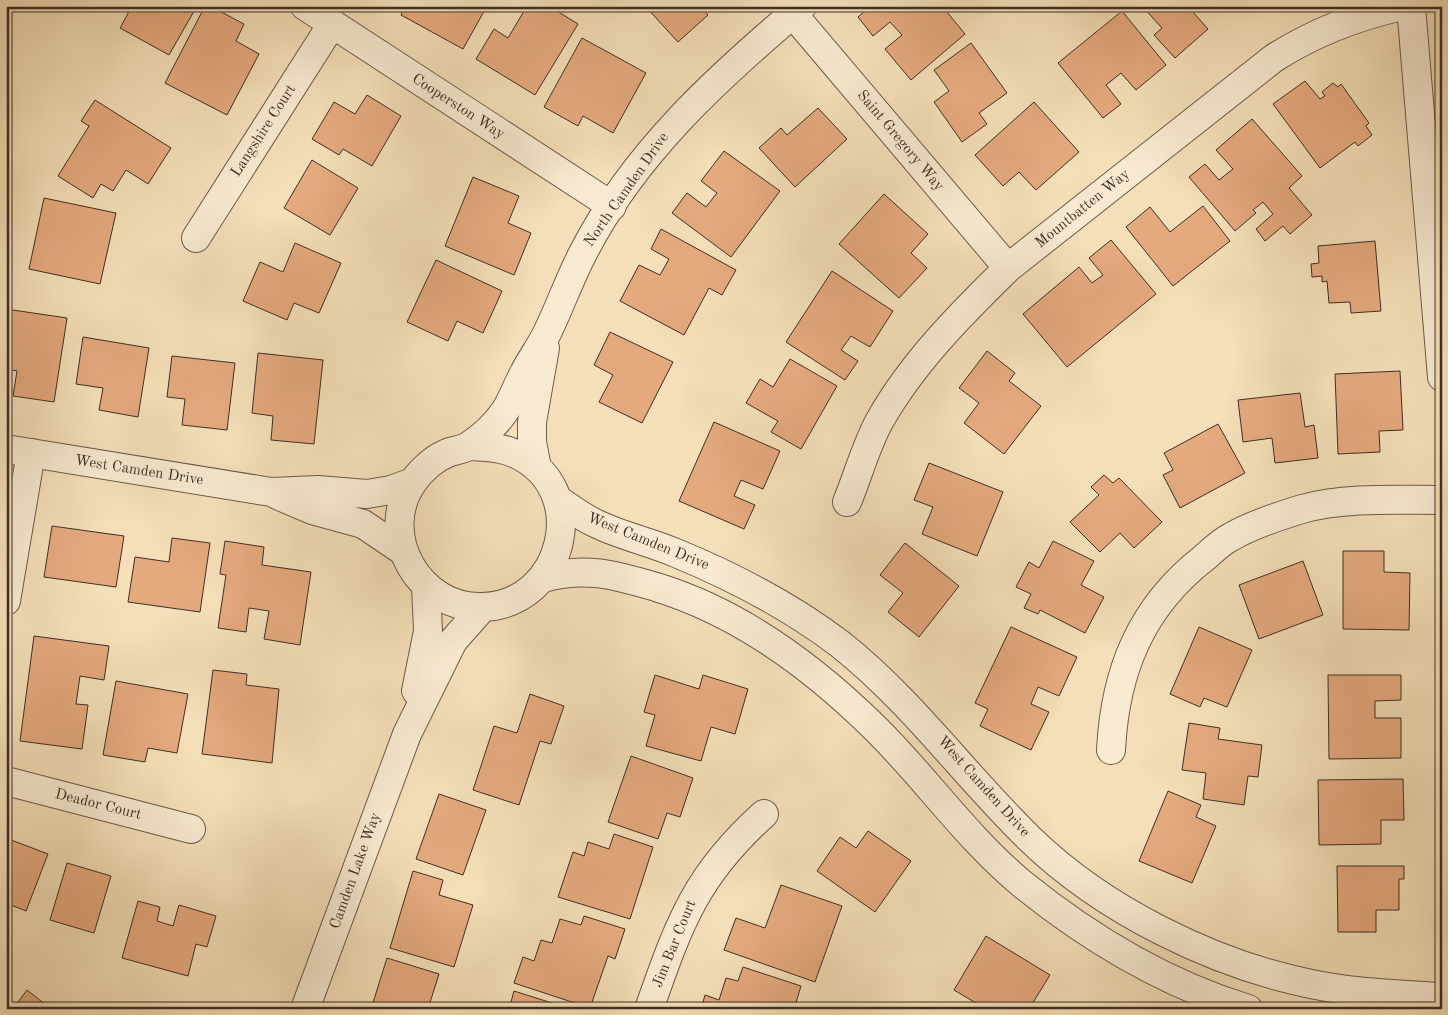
<svg xmlns="http://www.w3.org/2000/svg" width="1448" height="1015" font-family="'Old Standard TT',serif">
	<rect width="100%" height="100%" fill="#f4dfb8"/>
	<filter id="stains"><feTurbulence type="fractalNoise" baseFrequency=".004" numOctaves="4"/><feColorMatrix values="0 0 0 0 .2 0 0 0 0 .09 0 0 0 0 .02 0 0 0 .5 -.17"/></filter>
	<radialGradient id="worn" r=".72"><stop offset=".6" stop-color="#630" stop-opacity="0"/><stop offset="1" stop-color="#630" stop-opacity=".3"/></radialGradient>
	<path fill="#e5a97e" stroke="#3e2e26" d="M132 6H197L169 55 120 28Z
		M205 6H210L244 24 236 41 259 54 227 115 165 83Z
		M405 6H487L463 49 401 15Z
		M527 6H549L578 24 535 95 476 59 494 29 508 38Z
		M645 6H700L708 15 678 42Z
		M871 6H942L965 34 911 80 885 49 902 35 890 22 873 36 858 17Z
		M1142 6H1197L1192 11 1208 29 1175 58 1154 35 1162 28Z
		M1122 11 1166 65 1136 90 1121 73 1106 85 1121 104 1103 118 1058 63Z
		M582 38 646 73 613 133 583 116 578 126 544 107Z
		M971 43 1007 93 979 113 987 124 962 142 934 102 949 91 934 70Z
		M1305 81 1320 99 1325 96 1322 92 1333 83 1338 87 1341 84 1369 123 1366 126 1372 135 1358 146 1355 142 1320 168 1273 104Z
		M367 95 401 116 372 166 343 149 339 155 312 139 334 102 355 114Z
		M95 100 171 148 148 184 126 170 113 191 101 184 93 198 58 176 89 126 81 121Z
		M1034 102 1079 152 1036 190 1019 172 1003 186 975 155Z
		M818 108 847 139 795 187 759 148 781 128 787 135Z
		M1252 119 1302 176 1289 188 1312 215 1290 234 1283 226 1265 241 1256 229 1273 214 1263 202 1253 210 1256 213 1235 231 1189 177 1205 164 1219 180 1233 169 1216 150Z
		M724 151 780 191 731 257 672 213 687 193 706 207 717 193 701 181Z
		M312 160 358 188 330 235 284 208Z
		M473 177 519 196 508 223 531 233 514 275 445 246Z
		M884 194 928 234 911 253 927 268 899 298 839 244Z
		M44 198 116 213 100 284 29 269Z
		M1203 206 1230 241 1173 286 1126 227 1150 207 1170 232Z
		M661 229 736 270 722 295 709 288 684 335 620 301 639 265 660 275 669 259 651 249Z
		M1111 240 1156 294 1067 367 1023 314 1079 267 1092 283 1103 275 1089 258Z
		M1375 241 1381 311 1351 313 1350 302 1329 303 1327 281 1322 282V276L1312 277 1311 264 1319 263 1318 246Z
		M295 243 341 263 319 313 294 303 287 320 243 301 260 262 283 272Z
		M436 260 502 291 483 333 457 321 448 341 407 322Z
		M832 271 893 311 870 347 851 336 841 350 858 361 845 380 786 342Z
		M6 309 67 318 54 402 13 396 17 371 6 369Z
		M610 332 673 362 642 423 599 402 613 375 594 365Z
		M83 337 149 348 138 417 99 410 103 388 76 384Z
		M987 351 1015 373 1009 381 1041 406 1004 454 964 423 979 403 959 388Z
		M258 353 323 360 314 444 271 440 273 416 252 413Z
		M172 356 235 363 227 430 182 425 185 399 167 397Z
		M790 359 837 386 801 449 771 432 778 421 746 403 760 379 773 387Z
		M1400 371 1403 430 1379 431 1380 452 1338 454 1335 374Z
		M1300 393 1305 427 1314 425 1318 458 1275 463 1272 438 1243 442 1238 400Z
		M714 422 780 451 763 489 741 480 734 496 755 505 744 529 679 501Z
		M1218 424 1245 473 1180 508 1163 475 1173 470 1164 453Z
		M929 463 1003 492 977 556 922 534 933 507 914 500Z
		M1104 475 1113 483 1119 478 1162 522 1134 548 1120 533 1100 552 1070 522 1099 495 1091 487Z
		M52 526 124 536 116 587 44 577Z
		M172 538 210 543 200 612 128 602 135 557 169 562Z
		M225 541 264 547 262 565 311 572 300 645 264 639 269 611 249 608 246 632 218 628 226 575 220 574Z
		M1053 541 1094 561 1081 585 1104 597 1085 633 1040 610 1038 614 1024 608 1031 594 1016 587 1029 562 1039 568Z
		M905 543 959 586 919 637 888 612 903 593 880 575Z
		M1343 551H1384V572L1410 573 1409 630 1343 629Z
		M1303 561 1323 615 1259 639 1239 585Z
		M1011 627 1077 657 1059 696 1038 687 1031 704 1049 712 1031 750 980 726 988 709 975 703Z
		M1199 627 1252 650 1227 707 1204 698 1200 707 1170 694Z
		M34 636 109 646 104 680 80 676 76 704 88 705 82 749 20 741Z
		M213 670 247 674 246 685 279 689 272 763 202 754Z
		M655 675 699 689 703 675 748 689 735 734 711 727 701 761 646 746 655 715 644 712Z
		M1328 675H1401V700L1375 701V718H1401V758L1329 759Z
		M116 681 188 694 177 753 148 748 145 762 103 755Z
		M530 694 564 706 551 744 540 741 519 805 473 790 494 726 517 733Z
		M1189 723 1220 728 1218 739 1262 745 1258 777 1248 776 1244 805 1203 799 1206 773 1182 770Z
		M631 756 693 778 680 817 667 813 658 839 608 822Z
		M1403 779 1404 820H1381V844L1319 845 1318 780Z
		M1168 791 1201 805 1196 817 1216 826 1192 883 1139 861Z
		M439 794 486 810 463 875 416 859Z
		M868 831 911 861 875 912 817 871 840 837 856 848Z
		M614 834 653 847 630 919 558 897 573 852 584 856 588 842 609 849Z
		M6 838 48 854 26 911 6 903Z
		M67 863 111 876 94 933 50 920Z
		M1337 866H1404V879H1399V910H1376V932H1338Z
		M413 871 443 880 439 895 473 905 454 967 390 948Z
		M781 885 842 906 815 982 724 950 736 918 765 928Z
		M138 901 160 907 157 921 173 926 179 905 216 916 207 947 196 944 188 976 122 958Z
		M584 916 625 929 615 959 608 956 590 1008 514 983 523 957 534 961 541 940 552 943 560 919 581 925Z
		M986 936 1050 975 1029 1009H986L954 990Z
		M387 958 439 974 428 1009H371Z
		M743 967 801 986 794 1009H701L705 995 719 1000 726 978 738 981Z
		M27 990 51 1009H13Z
		M514 991 571 1009H509Z"/>
	<g fill="none" stroke-linecap="round" stroke-linejoin="round">
		<g stroke="#6c5a4a" stroke-width="30">
			<path id="minor" d="M305 6 612 206
				M786 6 1008 268
				M1411 6 1442 377
				M196 238 332 24
				M847 502C858 476 866 445 880 420 913 362 961 314 1008 268L1274 58C1315 32 1355 17 1402 6
				M6 601 31 453
				M416 691 428 631 426 586
				M1111 750C1115 671 1141 607 1204 558 1212 551 1221 542 1231 537 1251 525 1279 516 1302 509 1344 497 1397 500 1442 500
				M6 781 191 829
				M305 1009 407 734 453 641 483 607
				M649 1009C679 924 695 876 764 814"/>
		</g>
		<g stroke="#6c5a4a" stroke-width="30">
			<path id="tertiary" d="M469 446C485 447 501 447 516 454 592 489 565 604 483 607 420 610 376 535 413 482 422 469 436 457 450 452 457 450 465 449 470 445 482 437 496 424 505 411 512 400 517 386 524 373 531 359 541 346 548 331 560 306 570 278 583 253 634 153 717 78 802 6
				M6 449 271 492 318 490 367 494 391 490 413 482
				M537 468 532 442V422L545 348
				M277 495 312 510 363 524 403 551
				M557 499C570 508 583 518 597 524 622 536 650 542 676 553 734 577 790 606 840 644 912 701 965 776 1030 839 1103 910 1213 964 1311 984 1354 993 1398 994 1442 997
				M543 578C585 566 615 575 656 587 738 612 813 667 874 727 925 777 966 837 1021 883 1090 939 1163 983 1248 1009"/>
		</g>
		<use href="#minor" stroke="#f8ead1" stroke-width="28"/>
		<use href="#tertiary" stroke="#f8ead1" stroke-width="28"/>
	</g>
	<g text-anchor="middle" dominant-baseline="central" stroke-width="4" stroke-linejoin="round" paint-order="stroke">
		<g font-size="15" fill="#3e2e26" stroke="#f8ead1">
			<text transform="translate(458 107) rotate(33)">Cooperston Way</text>
			<text transform="translate(264 131) rotate(-57)">Langshire Court</text>
			<text transform="translate(900 141) rotate(50)">Saint Gregory Way</text>
			<text transform="translate(627 190) rotate(-55)">North Camden Drive</text>
			<text transform="translate(1083 209) rotate(-39)">Mountbatten Way</text>
			<text transform="translate(139 471) rotate(9)">West Camden Drive</text>
			<text transform="translate(648 542) rotate(22)">West Camden Drive</text>
			<text transform="translate(983 787) rotate(48)">West Camden Drive</text>
			<text transform="translate(98 805) rotate(14)">Deador Court</text>
			<text transform="translate(356 871) rotate(-70)">Camden Lake Way</text>
			<text transform="translate(675 944) rotate(-68)">Jim Bar Court</text>
		</g>
	</g>
	<rect width="1448" height="1015" fill="none" stroke="#f4dfb8" stroke-width="25"/>
	<rect x="8" y="8" width="1433" height="1000" fill="none" stroke="#3e2e26" stroke-width="2.5"/>
	<rect x="12" y="12" width="1423" height="990" fill="none" stroke="#3e2e26"/>
	<rect width="100%" height="100%" filter="url(#stains)"/>
	<rect width="100%" height="100%" fill="url(#worn)"/>
</svg>
